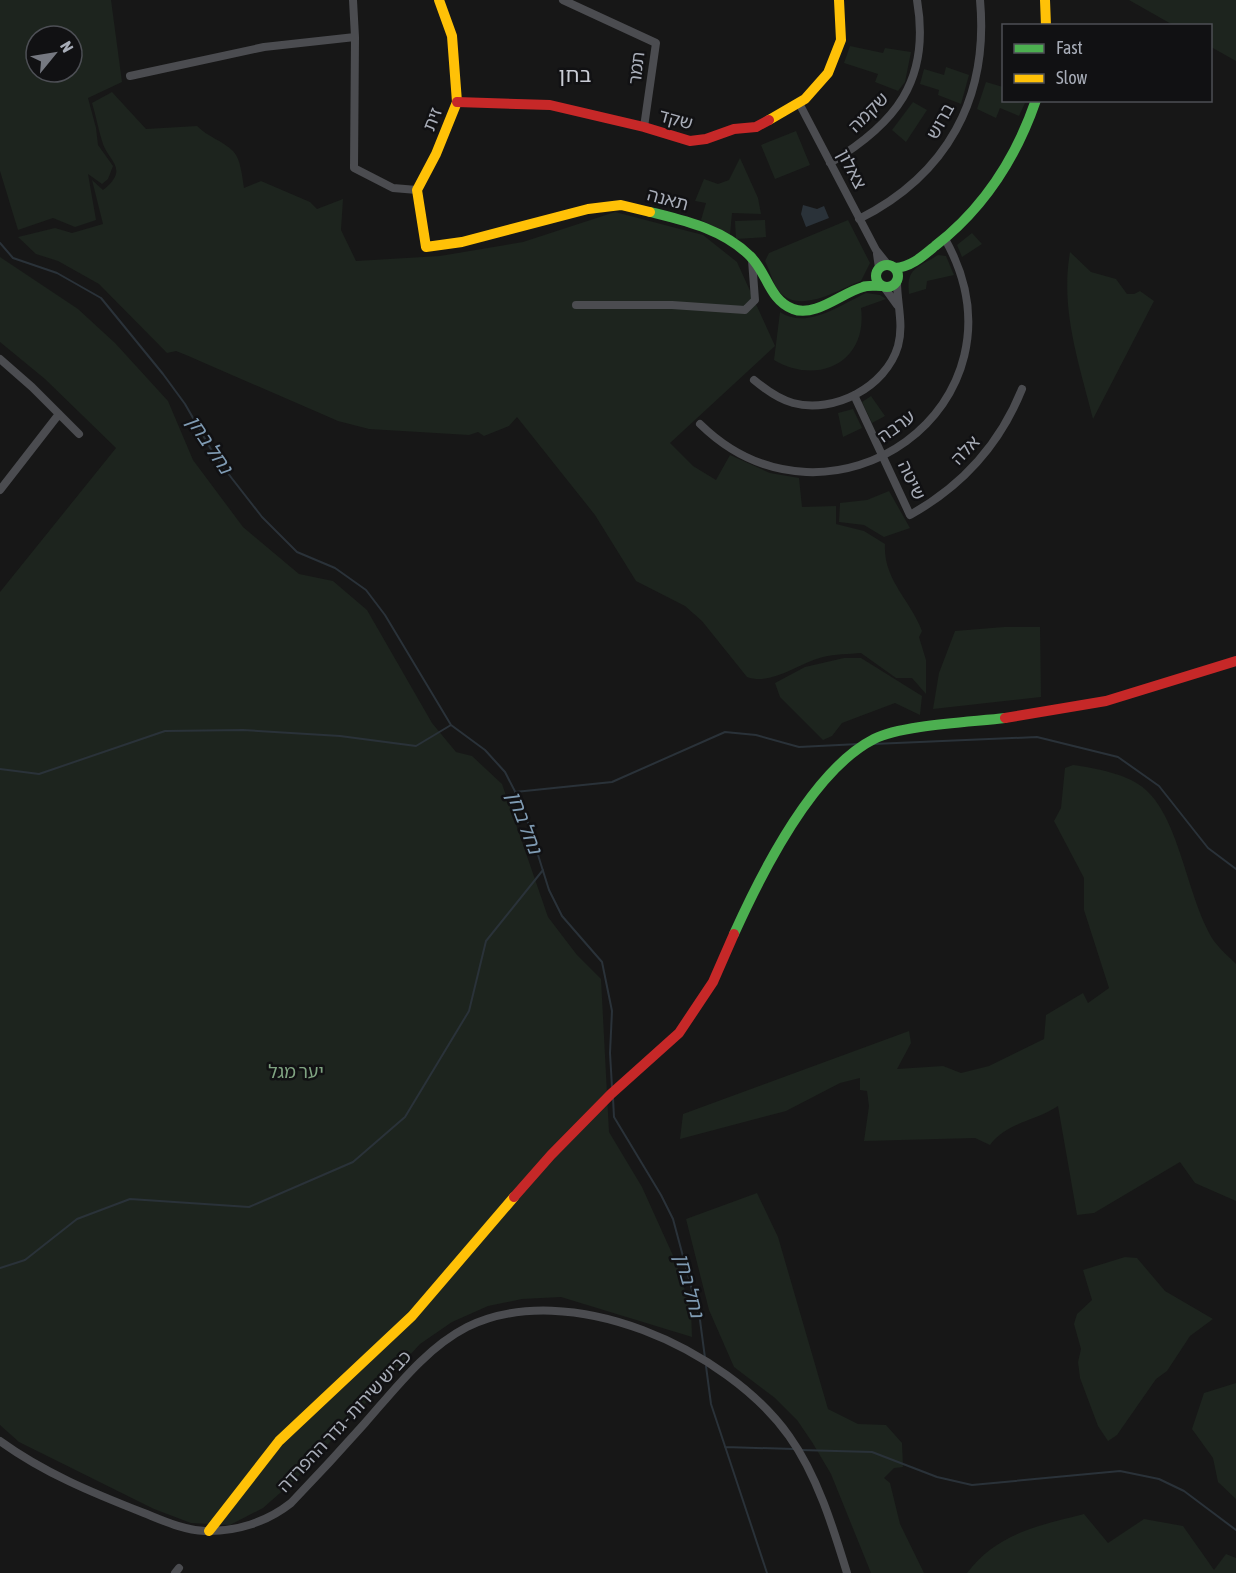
<svg xmlns="http://www.w3.org/2000/svg" width="1236" height="1573" font-family="'Asap Condensed','Noto Sans Hebrew',sans-serif">
	<rect width="100%" height="100%" fill="#171717"/>
	<path fill="#1d241e" fill-rule="evenodd" d="M0 0H111L122 82 88 98 96 128 98 145 113 166 108 179 102 184 88 174 96 220 75 227 53 218 18 230 0 171ZM36 36H72V72H36Z
		M1129 0H1236V61L1211 47 1210 26 1173 25Z
		M850 46 883 53 885 48 911 52 905 82 898 91 875 82 878 74 844 63Z
		M946 67 969 75 961 104 938 95 939 90 920 84 924 69 944 75Z
		M986 82 1003 87 1004 100 1025 103 1019 116 1000 108 996 118 977 109Z
		M112 92 146 129 197 126C208 137 223 141 233 151 241 159 242 177 244 188L261 181 310 202 317 209 343 199 341 230 356 261 440 256 523 242 615 212 703 235 737 262 775 346 670 443 693 466 716 480 730 455 770 473 799 478 802 507 836 506V524L864 531 885 544C883 580 910 599 922 631L919 637 926 660V694L912 678H896L861 653C849 654 835 654 823 657 798 663 772 686 747 677L702 621 685 606 636 581 595 515 517 417 509 426 484 436 478 432 469 435 369 429 338 421 186 355 176 351 167 353 99 284 58 261 36 254 18 237 55 228 72 233 103 224 92 180 103 190C131 168 107 161 102 141 98 128 96 116 92 103Z
		M913 102 927 110 906 142 892 130Z
		M796 131 810 165 775 179 761 145Z
		M740 158 758 198 761 214 732 213 730 235 701 220 706 203 695 201 704 179 718 184 729 180Z
		M765 220 766 237 736 239 735 221Z
		M848 220 870 263 861 281C837 290 795 318 776 287 772 279 769 269 765 261L769 253Z
		M972 233 982 244 962 257 957 245Z
		M1070 252 1091 272 1116 279 1127 294H1134L1140 291 1154 301 1093 419C1079 363 1060 310 1070 252Z
		M938 255 946 256 954 275 927 281 926 289 909 294C906 267 918 268 938 255Z
		M0 257 78 309 115 343 168 401 193 460 243 527 299 574 333 581 367 610 432 723 456 752 472 756 502 784 548 917 577 955 601 979 609 1132 642 1187 675 1260 691 1309 692 1337 561 1297 522 1299 488 1306 452 1322 420 1344 296 1479 263 1508 230 1525 191 1523 154 1509 19 1442 0 1425V592L116 448 45 379 0 342Z
		M866 293 880 295 886 299 861 308C868 362 818 386 774 360L780 312C807 330 840 305 866 293Z
		M871 396 885 416 872 423 862 402Z
		M853 409 862 428 843 437 838 413Z
		M889 491 910 528 884 537 864 525 839 522 840 503 867 500Z
		M1004 627H1040L1041 697 933 709 939 673 955 631Z
		M844 658H861L922 696 920 715 895 703 842 723 832 736 823 740 780 697 775 683 805 667Z
		M1073 765C1095 768 1129 774 1146 790 1181 822 1187 899 1214 941 1220 949 1229 957 1236 964V1201L1195 1183 1180 1162 1094 1213 1077 1215 1058 1106C1036 1121 1007 1122 990 1145L975 1138 864 1141 869 1106 867 1091 860 1090V1078L840 1083 786 1111 680 1139 683 1114 909 1031 911 1043 897 1069 943 1066 961 1073 989 1066 1044 1039 1046 1015 1083 993 1088 1003 1109 988 1084 910V878L1054 821 1061 808 1065 768Z
		M757 1193 778 1237 828 1409 858 1424 886 1425 902 1443 903 1467 894 1468 884 1478 890 1483 900 1524 924 1573H871L831 1474 812 1442 797 1420 775 1398 734 1367 709 1310 686 1219Z
		M1125 1257 1137 1258 1165 1291 1213 1319 1190 1336 1167 1371 1156 1379 1117 1435 1108 1441 1098 1426 1080 1378 1078 1362 1081 1349 1074 1324 1077 1314 1092 1300 1083 1270Z
		M1236 1383V1499L1218 1482 1213 1458 1192 1429 1204 1393Z
		M1084 1514 1108 1543 1144 1519 1183 1526 1214 1570 1226 1554 1236 1558V1573H967C997 1533 1038 1526 1084 1514Z"/>
	<path fill="#2a3239" d="M803 205 817 209 824 206 829 218 806 227 801 214Z"/>
	<g fill="none" stroke-linecap="round" stroke-linejoin="round">
		<path stroke="#2a3239" stroke-width="2" d="M0 243 13 258 57 273 101 298 163 374 185 404 216 458 262 517 297 552 335 568 366 590 385 615 451 725 485 750 505 772 523 807 549 890 562 916 602 962 612 1011 610 1053 612 1087
			M873 744 1037 737 1118 757 1159 786 1208 848 1236 869
			M0 769 39 774 165 731 243 730 340 736 416 746 451 725
			M515 792 612 782 725 732 756 735 799 747 859 744
			M613 1098 614 1117 661 1195 673 1219 700 1320 705 1358
			M0 1268 25 1260 77 1219 130 1199 249 1207 353 1162 405 1117 469 1011 486 941 543 870
			M706 1366 711 1404 767 1573
			M725 1447 794 1449
			M800 1450 872 1452 937 1477 972 1485 1120 1471 1159 1479 1184 1491 1236 1530"/>
		<path stroke="#4b4c50" stroke-width="8" d="M353 0 355 37 354 168 393 188 417 190
			M563 0 656 43 644 127
			M130 76 264 47 355 37
			M799 103 876 250 888 265
			M830 163C895 124 931 81 917 0
			M859 219C947 175 989 98 980 0
			M877 254 879 268
			M884 287 897 305
			M576 305H672L745 310 755 300 752 260
			M0 359 32 387 79 434
			M754 380C766 390 778 399 793 403 834 414 886 387 898 346 904 325 897 303 897 282
			M854 395 910 515C962 486 1000 444 1022 389
			M700 424C830 551 1038 405 945 239
			M0 490 59 414
			M0 1441C44 1473 93 1493 144 1513 164 1521 183 1530 205 1531 236 1532 267 1522 291 1503 316 1477 341 1450 365 1423 395 1389 426 1348 467 1327 569 1277 727 1349 789 1436 817 1475 833 1527 847 1573
			M175 1573 179 1568"/>
		<path stroke="#4caf50" stroke-width="10" d="M650 212C686 221 723 229 750 256 767 272 769 300 793 309 815 318 843 292 863 287 868 285 875 286 881 286
			M876 276a11 11 0 1 1 22 0a11 11 0 1 1-22 0Z
			M895 268C911 267 923 256 935 246 984 208 1016 158 1036 100
			M734 934C761 874 813 770 874 739 901 725 972 722 1005 718"/>
		<path stroke="#ffc107" stroke-width="10" d="M439 0 452 36 457 102 436 154 417 190 426 247 462 242 588 209 621 205 650 212
			M1045 0 1046 26
			M769 120 805 99 828 73 841 40 839 0
			M209 1531 279 1441 412 1316 514 1197"/>
		<path stroke="#c62828" stroke-width="10" d="M457 102 550 105 644 127 690 141 706 139 734 129 756 127 769 120
			M1005 718 1106 701 1236 661
			M514 1197 551 1155 611 1094 679 1033 713 982 734 934"/>
	</g>
	<g text-anchor="middle" dominant-baseline="central" stroke-width="5" stroke-linejoin="round" paint-order="stroke">
		<g font-size="18" fill="#a8adb8" stroke="#111113">
			<text transform="translate(636 68) rotate(-83)">תמר</text>
			<text transform="translate(868 112) rotate(-45)">שקמה</text>
			<text transform="translate(432 119) rotate(-68)">זית</text>
			<text transform="translate(676 119) rotate(15)">שקד</text>
			<text transform="translate(940 121) rotate(-61)">ברוש</text>
			<text transform="translate(852 169) rotate(62)">צאלון</text>
			<text transform="translate(668 199) rotate(15)">תאנה</text>
			<text transform="translate(896 426) rotate(-36)">ערבה</text>
			<text transform="translate(965 450) rotate(-47)">אלה</text>
			<text transform="translate(912 480) rotate(65)">שיטה</text>
			<text transform="translate(344 1421) rotate(-47)">כביש שירות - גדר ההפרדה</text>
		</g>
		<g font-size="18" fill="#7fa381" stroke="#111113">
			<text x="296" y="1071">יער מגל</text>
		</g>
		<g font-size="20" font-style="italic" fill="#7f9bb3" stroke="#111113">
			<text transform="translate(210 444) rotate(56)">נחל בחן</text>
			<text transform="translate(525 822) rotate(69)">נחל בחן</text>
			<text transform="translate(690 1285) rotate(75)">נחל בחן</text>
		</g>
		<g font-size="21" fill="#c9ccd4" stroke="#111113">
			<text x="575" y="74">בחן</text>
		</g>
	</g>
	<rect x="1002" y="24" width="210" height="78" fill="#111113" stroke="#4d4f55" stroke-width="1.5"/>
	<rect x="1014" y="44" width="30" height="9" fill="#4caf50" stroke="#4d4f55" stroke-width="1.5"/>
	<text x="1056" y="54" font-size="18" fill="#a8adb8">Fast</text>
	<rect x="1014" y="74" width="30" height="9" fill="#ffc107" stroke="#4d4f55" stroke-width="1.5"/>
	<text x="1056" y="84" font-size="18" fill="#a8adb8">Slow</text>
	<g transform="translate(54 54) rotate(60)"><circle r="28" fill="#111113" stroke="#4d4f55" stroke-width="1.5"/>
	<path d="M0-4.5L10 22L0 15L-10 22Z" fill="#757880"/>
	<text y="-9" font-size="16" font-weight="bold" text-anchor="middle" fill="#a8adb8">N</text>
	</g>
</svg>
